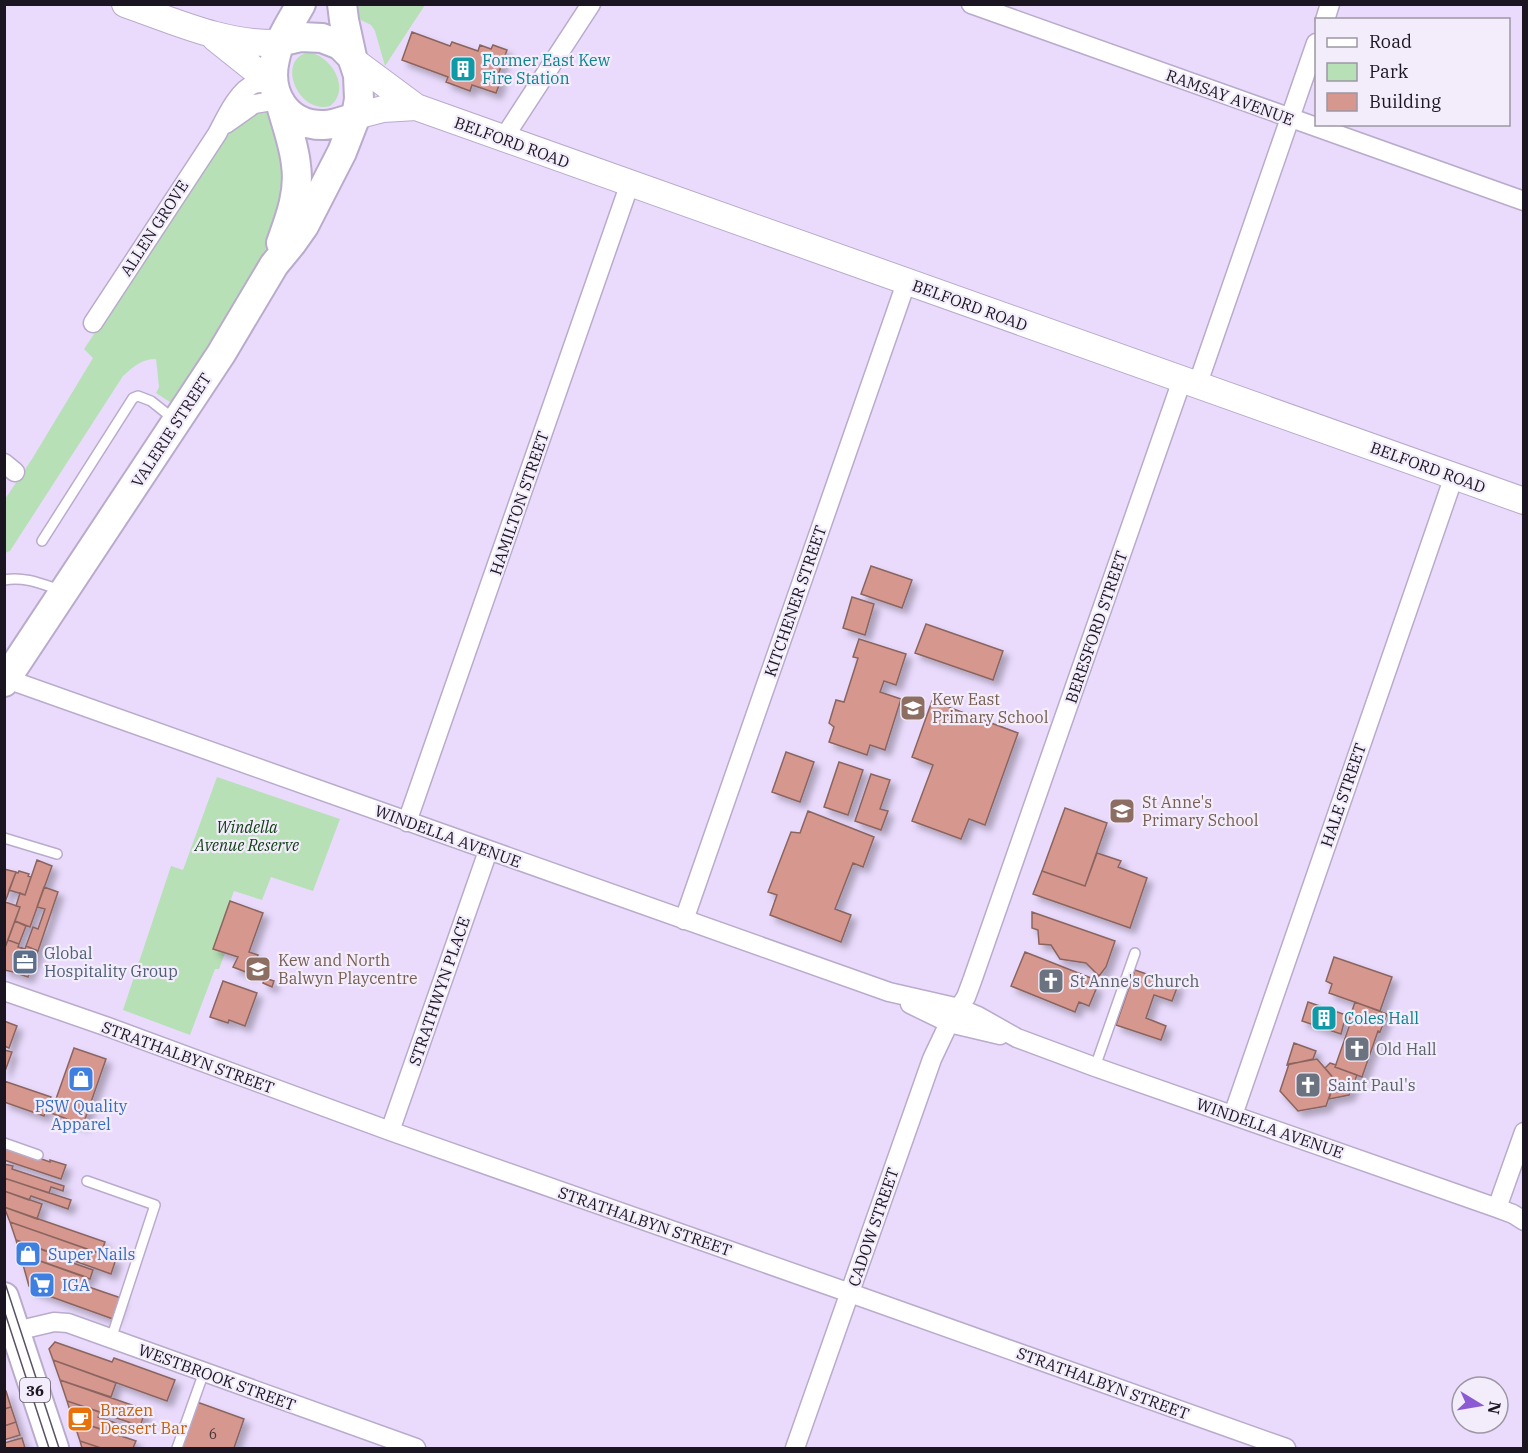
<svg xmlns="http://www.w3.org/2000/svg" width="1528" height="1453" font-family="'IBM Plex Serif',serif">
	<defs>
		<filter id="shadow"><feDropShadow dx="5.5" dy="5.5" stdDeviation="3" flood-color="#0004"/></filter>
	</defs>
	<rect width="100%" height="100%" fill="#eadbfd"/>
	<path fill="#b7e0b7" d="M355 5H425L385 66 375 31 371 25 355 17Z
		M308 52C331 55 352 89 330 106 299 115 275 61 308 52Z
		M265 109 268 112 287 172 273 237 173 404 156 393 159 387 156 359C141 359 133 367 123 376L10 551 5 553V499L32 459 93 358 84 349 226 136 242 120Z
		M217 777 340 819 313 891 271 877 262 900 234 891 213 949 225 953 219 969H215L190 1035 123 1010 171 866 183 870Z"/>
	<path fill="#d6978e" stroke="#8a6560" stroke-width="1.5" filter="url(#shadow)" d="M412 32 450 46 452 42 478 51 480 45 491 49 493 45 507 50 497 78 501 80 496 93 472 85 470 91 446 82 448 77 402 60Z
		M871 566 912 580 902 608 861 594Z
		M852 597 874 604 865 635 843 628Z
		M926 624 1003 651 993 680 915 653Z
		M859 639 906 654 896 685 884 681 880 692 901 699 885 750 870 745 867 755 829 742 834 727 829 723 836 700 844 702 858 658 853 657Z
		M932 701 1018 733 985 825 969 819 961 839 912 821 933 765 912 757Z
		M786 752 814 762 800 802 772 792Z
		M839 762 863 770 848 815 824 807Z
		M871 774 890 780 880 809 888 811 881 830 855 821Z
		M1065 808 1107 823 1085 886 1042 871Z
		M808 811 874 837 863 867 853 863 835 909 851 915 841 942 770 915 777 895 768 892 791 832 800 833Z
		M1097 853 1121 861 1118 867 1147 878 1130 928 1033 894 1042 871 1085 886Z
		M37 860 52 866 30 927 15 921 20 907 16 906 20 893 25 895Z
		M4 869 16 872 4 905Z
		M19 871 29 874 28 876 31 877 25 895 9 890 16 872 18 873Z
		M44 887 58 892 38 951 26 946 33 927 38 929 45 909 37 907Z
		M230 901 263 913 249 952 258 955 251 974 233 967 238 957 213 949Z
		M5 902 20 907 4 950V905Z
		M1032 912 1115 941 1106 967 1099 976 1086 963 1060 959 1051 945 1039 944 1038 930 1032 928Z
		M15 921 26 926 19 944 8 940Z
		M8 940 19 944 18 947 22 948 13 972 4 970V950Z
		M26 946 38 951 28 977 13 972 22 948 25 949Z
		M1025 952 1091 978 1088 984 1097 987 1089 1006 1079 1002 1075 1012 1011 986Z
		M1334 957 1392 977 1380 1011 1329 993 1332 984 1326 981Z
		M1135 970 1178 985 1172 1001 1154 995 1146 1018 1166 1026 1161 1040 1116 1025Z
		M265 978 274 981 272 987 263 983Z
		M223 981 257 993 245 1026 229 1020 228 1023 210 1017Z
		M1308 1002 1346 1015 1341 1034 1302 1021Z
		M1355 1002 1387 1014 1380 1032 1378 1031 1362 1077 1335 1067 1350 1024 1348 1023Z
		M4 1021 17 1026 9 1048 4 1046Z
		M1294 1043 1316 1051 1313 1059 1287 1065Z
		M74 1048 106 1059 83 1125 51 1113Z
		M4 1050 12 1052 4 1074Z
		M1317 1059 1335 1080 1326 1106 1298 1111 1280 1091 1289 1064Z
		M1330 1063 1336 1065 1335 1067 1357 1075 1349 1095 1329 1099 1335 1080 1325 1068Z
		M4 1081 51 1097 44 1116 4 1102Z
		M4 1146 50 1162V1160L66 1165 61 1179 4 1160Z
		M4 1164 13 1166 12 1169 64 1186 63 1191 51 1187 49 1193 4 1178Z
		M4 1178 71 1200 68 1209 31 1196 29 1200 4 1191Z
		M4 1191 42 1204 37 1219 4 1207Z
		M4 1207 105 1242 101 1254 10 1222Z
		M10 1222 116 1259 111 1274 16 1240Z
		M16 1240 51 1253 50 1255 93 1270 90 1279 20 1254Z
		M20 1254 86 1277 83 1285 121 1298 113 1319 35 1291 29 1286Z
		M55 1342 112 1362 114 1358 175 1380 167 1401 53 1360 49 1349Z
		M53 1360 116 1383 111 1397 60 1380Z
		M60 1380 146 1410 140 1426 67 1401Z
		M4 1391H6L11 1407 4 1409Z
		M67 1401 100 1412 98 1417 116 1423 113 1433 73 1420Z
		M197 1402 244 1419 234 1448H181Z
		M11 1407 16 1422 4 1426V1409Z
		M73 1420 136 1441 133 1448H101L80 1441Z
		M16 1422 20 1435 4 1440V1426Z
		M22 1438 25 1448H4V1443Z
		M80 1441 101 1448H82Z"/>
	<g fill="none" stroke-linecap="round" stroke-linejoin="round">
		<g stroke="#b9abcb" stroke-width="12">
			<path id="lane" d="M42 541 133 398 138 396 151 401 175 420
				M4 580C24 576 42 584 60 590
				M4 838 57 854
				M1095 1067 1135 953
				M4 1143 38 1155
				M87 1181 155 1205 111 1339
				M177 1448 204 1372"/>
		</g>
		<g stroke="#b9abcb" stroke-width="21">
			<path id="street" d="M971 4 1524 201
				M1325 20 1330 4
				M226 124 254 104 278 100
				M503 139 591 4
				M93 323 217 134C225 119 238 90 254 84 260 82 268 84 274 83
				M1197 386 1316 43
				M4 463 15 472
				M7 679 889 992 959 1008 978 1016 1017 1038 1095 1067 1497 1208 1513 1214 1524 1221
				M407 822 630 183
				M684 920 906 283
				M4 991 108 1027 390 1131 850 1293 1286 1448
				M910 1004 949 1023 1000 1035
				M1233 1115 1454 476
				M390 1131 488 851
				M1497 1208 1524 1132
				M16 1331 54 1322 68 1323 416 1448
				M795 1448 932 1059 949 1023 966 997 972 981 1182 380"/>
		</g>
		<g stroke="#b9abcb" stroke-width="28">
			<path id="secondary" d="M125 4C176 22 226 45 280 43
				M215 38 255 70 274 82
				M354 61 416 107 1524 501
				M356 116 383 109 416 107"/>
		</g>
		<g stroke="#b9abcb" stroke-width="32">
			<path id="primary" d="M301 4C291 22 279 39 275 59 267 93 286 126 324 125 335 125 345 120 356 117
				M342 4 344 20 352 57
				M281 105C286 124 294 144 296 165 300 192 290 218 281 243
				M4 682 221 354 274 265 292 243 304 226 342 152 356 116 359 99 358 75 352 57 340 45 322 38 301 37 280 42
				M4 1297 54 1448"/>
		</g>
		<use href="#lane" stroke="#fff" stroke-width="9"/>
		<use href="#street" stroke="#fff" stroke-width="18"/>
		<use href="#secondary" stroke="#fff" stroke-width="26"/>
		<use href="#primary" stroke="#fff" stroke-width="28"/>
		<path stroke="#5b5265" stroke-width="1.5" d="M4 1280 59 1448
			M4 1310 49 1448"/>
	</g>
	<defs>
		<g id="building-square" transform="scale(1.35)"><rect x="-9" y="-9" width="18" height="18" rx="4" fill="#0f9aa8" stroke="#f3edfb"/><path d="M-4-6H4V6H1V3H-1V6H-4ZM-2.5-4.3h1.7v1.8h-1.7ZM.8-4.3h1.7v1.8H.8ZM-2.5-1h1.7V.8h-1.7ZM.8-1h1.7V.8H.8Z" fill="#fff"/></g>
		<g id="school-square" transform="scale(1.35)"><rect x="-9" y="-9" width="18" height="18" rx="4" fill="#8d6e63" stroke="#f3edfb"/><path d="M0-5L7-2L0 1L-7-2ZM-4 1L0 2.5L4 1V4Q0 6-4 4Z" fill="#fff"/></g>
		<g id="office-square" transform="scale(1.35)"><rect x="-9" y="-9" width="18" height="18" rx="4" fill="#5c6f8a" stroke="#f3edfb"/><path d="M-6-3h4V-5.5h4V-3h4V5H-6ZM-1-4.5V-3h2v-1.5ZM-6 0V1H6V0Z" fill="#fff"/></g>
		<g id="church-square" transform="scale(1.35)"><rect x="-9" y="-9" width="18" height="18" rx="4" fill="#6b7280" stroke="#f3edfb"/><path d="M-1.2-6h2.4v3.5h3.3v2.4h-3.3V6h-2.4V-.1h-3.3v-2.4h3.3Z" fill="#fff"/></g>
		<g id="shop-square" transform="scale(1.35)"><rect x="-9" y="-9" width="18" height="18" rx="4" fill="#3f7fe0" stroke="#f3edfb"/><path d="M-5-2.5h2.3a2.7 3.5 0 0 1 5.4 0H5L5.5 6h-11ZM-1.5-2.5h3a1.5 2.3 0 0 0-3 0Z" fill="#fff"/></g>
		<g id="supermarket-square" transform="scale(1.35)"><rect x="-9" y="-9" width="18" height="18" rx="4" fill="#3f7fe0" stroke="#f3edfb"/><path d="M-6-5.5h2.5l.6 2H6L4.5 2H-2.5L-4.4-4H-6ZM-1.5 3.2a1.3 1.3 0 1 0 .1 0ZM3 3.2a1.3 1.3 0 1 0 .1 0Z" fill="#fff"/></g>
		<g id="cafe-square" transform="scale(1.35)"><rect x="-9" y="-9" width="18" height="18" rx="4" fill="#e8710a" stroke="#f3edfb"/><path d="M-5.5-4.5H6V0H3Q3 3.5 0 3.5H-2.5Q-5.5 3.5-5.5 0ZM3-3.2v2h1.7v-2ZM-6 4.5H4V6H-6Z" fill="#fff"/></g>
	</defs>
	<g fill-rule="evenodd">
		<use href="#building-square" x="463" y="69"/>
		<use href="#school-square" x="913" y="708"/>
		<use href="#school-square" x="1122" y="811"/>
		<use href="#office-square" x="25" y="962"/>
		<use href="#school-square" x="258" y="969"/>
		<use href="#church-square" x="1051" y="981"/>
		<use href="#building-square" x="1324" y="1018"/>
		<use href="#church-square" x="1357" y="1049"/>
		<use href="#shop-square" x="81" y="1079"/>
		<use href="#church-square" x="1308" y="1085"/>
		<use href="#shop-square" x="28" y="1254"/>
		<use href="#supermarket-square" x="42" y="1285"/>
		<use href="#cafe-square" x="80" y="1419"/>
	</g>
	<g text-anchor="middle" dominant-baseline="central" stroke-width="4.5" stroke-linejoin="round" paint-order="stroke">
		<g font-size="14" fill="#4a363c">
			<text x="213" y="1434">6</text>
		</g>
		<rect fill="#f3edfb" stroke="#5c5662" stroke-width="1.5" x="20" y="1378" width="30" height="24" rx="4.5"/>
		<g font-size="15" font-weight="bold" fill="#1b1521">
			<text x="35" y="1390">36</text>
		</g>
		<g font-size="16" fill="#0d838f" stroke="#f3edfb" text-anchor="start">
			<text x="482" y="60">Former East Kew<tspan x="482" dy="18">Fire Station</tspan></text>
			<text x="1344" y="1018">Coles Hall</text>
		</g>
		<g font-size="16" fill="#1b1521" stroke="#f3edfb">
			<text transform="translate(1230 97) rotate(20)">RAMSAY AVENUE</text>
			<text transform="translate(512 142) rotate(20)">BELFORD ROAD</text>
			<text transform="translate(154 228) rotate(-57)">ALLEN GROVE</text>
			<text transform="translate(970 305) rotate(20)">BELFORD ROAD</text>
			<text transform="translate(171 430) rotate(-57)">VALERIE STREET</text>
			<text transform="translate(1428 467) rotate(20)">BELFORD ROAD</text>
			<text transform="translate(519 503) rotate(-71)">HAMILTON STREET</text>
			<text transform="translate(795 601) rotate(-71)">KITCHENER STREET</text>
			<text transform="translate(1096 627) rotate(-71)">BERESFORD STREET</text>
			<text transform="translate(1343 795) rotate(-71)">HALE STREET</text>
			<text transform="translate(448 836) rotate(20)">WINDELLA AVENUE</text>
			<text transform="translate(439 991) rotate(-71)">STRATHWYN PLACE</text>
			<text transform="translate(188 1057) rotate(20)">STRATHALBYN STREET</text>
			<text transform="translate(1270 1128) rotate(19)">WINDELLA AVENUE</text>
			<text transform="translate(645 1221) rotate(19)">STRATHALBYN STREET</text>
			<text transform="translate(873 1227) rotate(-71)">CADOW STREET</text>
			<text transform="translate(217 1377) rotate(20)">WESTBROOK STREET</text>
			<text transform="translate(1103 1383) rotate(20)">STRATHALBYN STREET</text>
		</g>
		<g font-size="16" fill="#785e54" stroke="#f3edfb" text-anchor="start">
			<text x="932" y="699">Kew East<tspan x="932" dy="18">Primary School</tspan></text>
			<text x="1142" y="802">St Anne's<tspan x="1142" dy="18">Primary School</tspan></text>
			<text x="278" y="960">Kew and North<tspan x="278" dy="18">Balwyn Playcentre</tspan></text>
		</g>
		<g font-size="16" font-style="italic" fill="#114016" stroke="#f3edfb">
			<text x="247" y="827">Windella<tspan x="247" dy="18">Avenue Reserve</tspan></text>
		</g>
		<g font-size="16" fill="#4e5e75" stroke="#f3edfb" text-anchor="start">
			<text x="44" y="953">Global<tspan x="44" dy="18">Hospitality Group</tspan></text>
		</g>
		<g font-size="16" fill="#5b616d" stroke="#f3edfb" text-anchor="start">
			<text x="1070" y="981">St Anne's Church</text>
			<text x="1376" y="1049">Old Hall</text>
			<text x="1328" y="1085">Saint Paul's</text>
		</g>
		<g font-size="16" fill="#366cbe" stroke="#f3edfb" text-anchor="start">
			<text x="81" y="1106" text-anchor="middle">PSW Quality<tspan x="81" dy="18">Apparel</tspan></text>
			<text x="48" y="1254">Super Nails</text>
			<text x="62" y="1285">IGA</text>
		</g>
		<g font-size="16" fill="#c56008" stroke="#f3edfb" text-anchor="start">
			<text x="100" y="1410">Brazen<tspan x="100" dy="18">Dessert Bar</tspan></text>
		</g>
	</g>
	<rect width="1528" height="1453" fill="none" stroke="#1b1521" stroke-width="12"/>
	<rect x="1315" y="18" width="195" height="108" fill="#f3edfb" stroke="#9d97a4" stroke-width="1.5"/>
	<rect x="1327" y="38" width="30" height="9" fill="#ffffff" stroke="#9d97a4" stroke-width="1.5"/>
	<text x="1369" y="48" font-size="18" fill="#1b1521">Road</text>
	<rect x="1327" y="63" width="30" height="18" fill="#b7e0b7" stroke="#9d97a4" stroke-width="1.5"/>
	<text x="1369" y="78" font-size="18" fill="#1b1521">Park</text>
	<rect x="1327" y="93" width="30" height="18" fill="#d6978e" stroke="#9d97a4" stroke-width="1.5"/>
	<text x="1369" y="108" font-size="18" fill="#1b1521">Building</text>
	<g transform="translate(1480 1405) rotate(101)"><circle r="28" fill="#f3edfb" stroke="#9d97a4" stroke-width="1.5"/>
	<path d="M0-4.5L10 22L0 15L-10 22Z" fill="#8c5bd4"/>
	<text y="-9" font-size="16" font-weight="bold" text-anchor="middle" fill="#1b1521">N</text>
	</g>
</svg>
